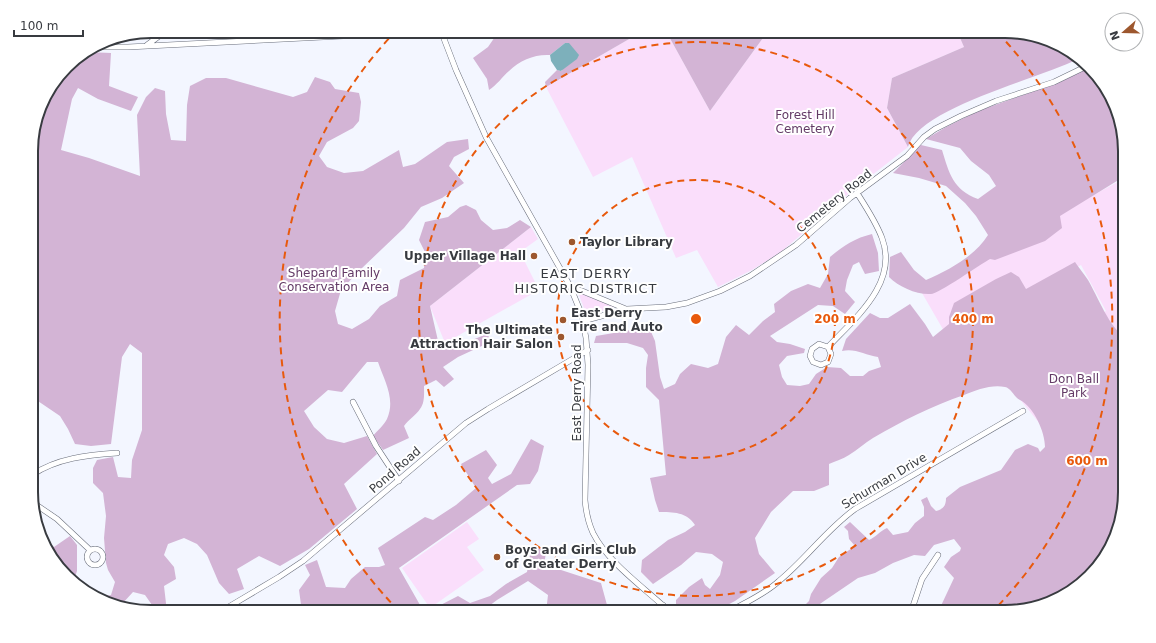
<svg xmlns="http://www.w3.org/2000/svg" width="1156" height="643" font-family="'DejaVu Sans',sans-serif">
	<rect width="100%" height="100%" fill="#f3f6ff"/>
	<path fill="#fadefb" d="M643 31H666L710 111 768 31H957L964 47 892 78 887 108 908 147 853 190 781 252 752 270 718 287 697 250 676 258 632 157 593 177 546 87Z
		M1125 178V499L1040 424 997 371 1106 311 1081 265 948 338 922 293 1044 222Z
		M531 227 538 239 520 252 539 290 445 343 430 306Z
		M577 290 617 306 587 316Z
		M467 522 479 539 467 547 484 570 430 608 402 568Z"/>
	<path fill="#d3b4d5" d="M499 31H643L546 87 545 82 557 70 562 71 565 43 550 55C535 54 520 60 509 71 502 77 497 85 489 90L487 79 473 58 488 47Z
		M666 31H768L710 111Z
		M957 31H1005L1065 47 1078 59C1041 78 918 108 908 147L887 108 892 78 964 47Z
		M87 52 111 53 109 86 138 97 131 111 98 99 78 88 72 99 61 150 89 158 140 176 137 115 146 97 155 88 165 91 166 114 171 140 186 141 187 105 190 86 206 78H226L293 97 307 92 315 77 330 82 335 89 359 93 361 102 359 121 353 128 327 142 319 156 327 167 344 173 363 171 399 150 403 167 415 164 447 142 468 139 469 149 454 157 449 166 464 183 442 198 421 207 404 228 361 269 341 290 335 311 338 324 352 329 369 319 380 306 397 296 400 280 424 268 425 252 419 240 425 222 448 217 460 207 466 205 476 210 481 220 493 230 507 228 520 220 531 227 430 306 439 345 452 348 487 334 489 337 484 345 458 357 443 367 454 379 444 387 436 380 424 386C424 393 425 403 420 409 416 415 409 419 404 426L409 438 383 450 373 436C377 431 384 425 387 419 396 399 384 380 378 362H367L342 392 328 390 304 411 314 427 327 439 344 443 367 436 377 454 344 484 357 509 309 549 280 566 259 556 237 569 244 589 229 594 219 583 207 555 197 544 184 538 168 544 164 555 174 567 176 579 164 586 167 612H157L145 595 133 592 122 604 90 595 98 597 111 595 115 582 108 570 106 563 104 538 106 516 103 493 93 483V468L97 460 113 457 118 477 131 478 132 460 142 430V353L130 344 122 357 111 444 91 446 75 444 68 429 60 416 32 397V136L36 122C39 119 43 113 44 109 45 105 43 102 44 98L72 61 73 64C79 63 84 62 87 56L84 54Z
		M1088 68 1105 85 1125 143V176L1060 216 1062 228 1045 241 995 260 990 259C981 264 938 294 931 294 917 295 899 287 889 277L890 257 901 252 914 270 926 280C949 270 975 256 988 235L976 216 965 203 946 186 919 178 893 173 921 145 942 150C949 173 953 190 978 199L996 186 989 175 971 161 960 148 926 139 946 127 978 111 1059 82Z
		M872 234 878 253 879 271 865 274 859 262 853 265 847 280 845 291 855 302 845 314 833 306 818 305 770 336 777 342 790 344 805 349 804 353 787 356 779 365 782 377 787 385 800 386 809 384 816 374 827 367 841 368 850 376H863L869 371 881 367 878 357C865 355 855 348 842 351L846 339 870 313 880 318H888L910 304 925 324 933 337 949 324V317L954 303 996 279 1011 272 1019 277 1026 289 1075 262C1079 268 1084 274 1088 280 1097 295 1110 329 1125 337V499L1109 552 1071 592 1012 612H940L939 610 954 578 944 567 951 557 960 551 961 548 954 539 934 545 925 556 914 555 893 563 875 573 858 578 808 612H794L801 609 809 601 811 594 821 578 832 568 839 557 855 546 849 539 848 531 844 527 850 522 869 540C876 537 880 531 887 528L893 535 908 532 915 523 924 516V507L921 500 927 497 931 506 936 511C944 509 946 505 946 498L960 487 1001 470 1015 450 1028 444 1038 448 1040 452 1045 447C1045 432 1034 407 1020 400 1014 397 1011 388 1005 387 992 384 976 390 964 395 932 406 902 421 873 438 865 443 857 450 849 455 843 459 835 461 829 464V485L814 491H793L771 512 755 538 759 554 775 573 735 601 714 612H686L676 606V600L689 587 702 578 705 585 710 589 720 575 723 562 712 554 696 552 681 565 653 584 641 572 642 560 668 540 685 532 695 525C687 512 673 512 659 512L655 500 650 478 666 475 659 400 646 387V368L648 355 643 348 627 343H594L596 336 649 327 655 341 660 377 664 389 675 384 680 374 691 364 708 368 718 364 726 337 736 325 749 335 763 321 775 312 774 304 791 291 808 284 820 288 828 274 830 257C843 246 855 238 872 234Z
		M531 439 544 446 538 471 530 484 517 485 399 568 424 612H302L299 590 310 575 305 565 317 560 326 587 345 588 351 579 365 567H379L385 565 378 548 425 517 433 520 456 505 476 488 461 464 486 450 497 465 488 478 492 484 511 474Z
		M70 536 77 545V571L74 580 51 559 44 539 54 547Z
		M539 546 546 553 543 570H561L601 583 607 605 626 612H546L548 595 528 581 497 600 481 612H427L458 596 470 603 490 596 506 584 527 572 531 549Z"/>
	<path fill="#7db0bb" d="M565 43H569L579 55 577 59 561 71 557 70 551 61 550 55Z"/>
	<g fill="none" stroke-linecap="round" stroke-linejoin="round">
		<g stroke="#696e7b" stroke-width="6">
			<path id="minor" d="M441 31 456 70 486 137 570 286 581 313 586 338 588 365 585 500C586 512 588 522 593 533 608 563 646 589 670 612
				M147 45 166 31
				M95 47H128L442 31
				M570 286 626 309
				M583 321 627 309 666 307 687 303 720 291 750 276 796 245 850 198 907 156 924 137 935 129 961 116 996 101 1054 82 1085 67
				M828 347 831 354 828 362 821 365 813 362 810 356 812 349 819 344 828 347C855 318 899 283 882 238 876 222 866 207 857 193
				M353 402 376 446 399 481
				M32 475C57 458 88 455 117 453
				M32 502 57 519 90 550
				M87 557a8 8 0 1 1 16 0a8 8 0 1 1-16 0Z
				M220 612 279 577 303 561 466 423 488 409 588 350
				M657 612 663 605
				M729 612C746 602 765 594 779 581 806 559 826 530 855 509L1023 411
				M911 612 922 579 938 555"/>
		</g>
		<use href="#minor" stroke="#fff" stroke-width="5"/>
	</g>
	<g fill="none" stroke="#e8590c" stroke-width="2" stroke-dasharray="7 5">
		<circle cx="696" cy="319" r="139"/>
		<circle cx="696" cy="319" r="277"/>
		<path d="M399 611A416 416 0 0 1 394 33M998 33A416 416 0 0 1 993 611"/>
	</g>
	<g fill="#9d572e" stroke="#fff" stroke-width="1.5">
		<circle cx="572" cy="242" r="4"/>
		<circle cx="534" cy="256" r="4"/>
		<circle cx="563" cy="320" r="4"/>
		<circle cx="561" cy="337" r="4"/>
		<circle cx="497" cy="557" r="4"/>
	</g>
	<g text-anchor="middle" dominant-baseline="central" stroke-width="4" stroke-linejoin="round" paint-order="stroke">
		<g font-size="12" fill="#633a66" stroke="#fff">
			<text x="805" y="115">Forest Hill<tspan x="805" dy="14">Cemetery</tspan></text>
			<text x="334" y="273">Shepard Family<tspan x="334" dy="14">Conservation Area</tspan></text>
			<text x="1074" y="379">Don Ball<tspan x="1074" dy="14">Park</tspan></text>
		</g>
		<g font-size="12" fill="#383b40" stroke="#fff">
			<text transform="translate(834 201) rotate(-39)">Cemetery Road</text>
			<text transform="translate(577 393) rotate(-90)">East Derry Road</text>
			<text transform="translate(395 470) rotate(-41)">Pond Road</text>
			<text transform="translate(884 481) rotate(-31)">Schurman Drive</text>
		</g>
		<g font-size="12" font-weight="bold" fill="#383b40" stroke="#fff" text-anchor="start">
			<text x="580" y="242">Taylor Library</text>
			<text x="526" y="256" text-anchor="end">Upper Village Hall</text>
			<text x="571" y="313">East Derry<tspan x="571" dy="14">Tire and Auto</tspan></text>
			<text x="553" y="330" text-anchor="end">The Ultimate<tspan x="553" dy="14">Attraction Hair Salon</tspan></text>
			<text x="505" y="550">Boys and Girls Club<tspan x="505" dy="14">of Greater Derry</tspan></text>
		</g>
		<g font-size="13" letter-spacing="1" fill="#383b40" stroke="#fff">
			<text x="586" y="273">EAST DERRY<tspan x="586" dy="15">HISTORIC DISTRICT</tspan></text>
		</g>
	</g>
	<path d="M0 0H1156V643H0ZM151 38H1005A113 113 0 0 1 1118 151V492A113 113 0 0 1 1005 605H151A113 113 0 0 1 38 492V151A113 113 0 0 1 151 38Z" fill="#fff" fill-rule="evenodd"/>
	<path fill="none" stroke="#383b40" stroke-width="2" d="M151 38H1005A113 113 0 0 1 1118 151V492A113 113 0 0 1 1005 605H151A113 113 0 0 1 38 492V151A113 113 0 0 1 151 38Z"/>
	<circle cx="696" cy="319" r="6" fill="#e8590c" stroke="#fff" stroke-width="2"/>
	<g font-size="12" text-anchor="middle" font-weight="bold" fill="#e8590c" stroke="#fff" stroke-width="4" stroke-linejoin="round" paint-order="stroke">
		<text x="835" y="323">200 m</text>
		<text x="973" y="323">400 m</text>
		<text x="1087" y="465">600 m</text>
	</g>
	<g transform="translate(1124 32) rotate(250)"><circle r="19" fill="#ffffff" stroke="#afb1b3"/>
	<path d="M0-3L7 15L0 10L-7 15Z" fill="#9d572e"/>
	<text y="-6" font-size="11" font-weight="bold" text-anchor="middle" fill="#383b40">N</text>
	</g>
	<path d="M14 30v6h69v-6" fill="none" stroke="#383b40" stroke-width="2"/>
	<text x="20" y="30" font-size="12" fill="#383b40" stroke="#ffffff" stroke-width="3" paint-order="stroke">100 m</text>
</svg>
